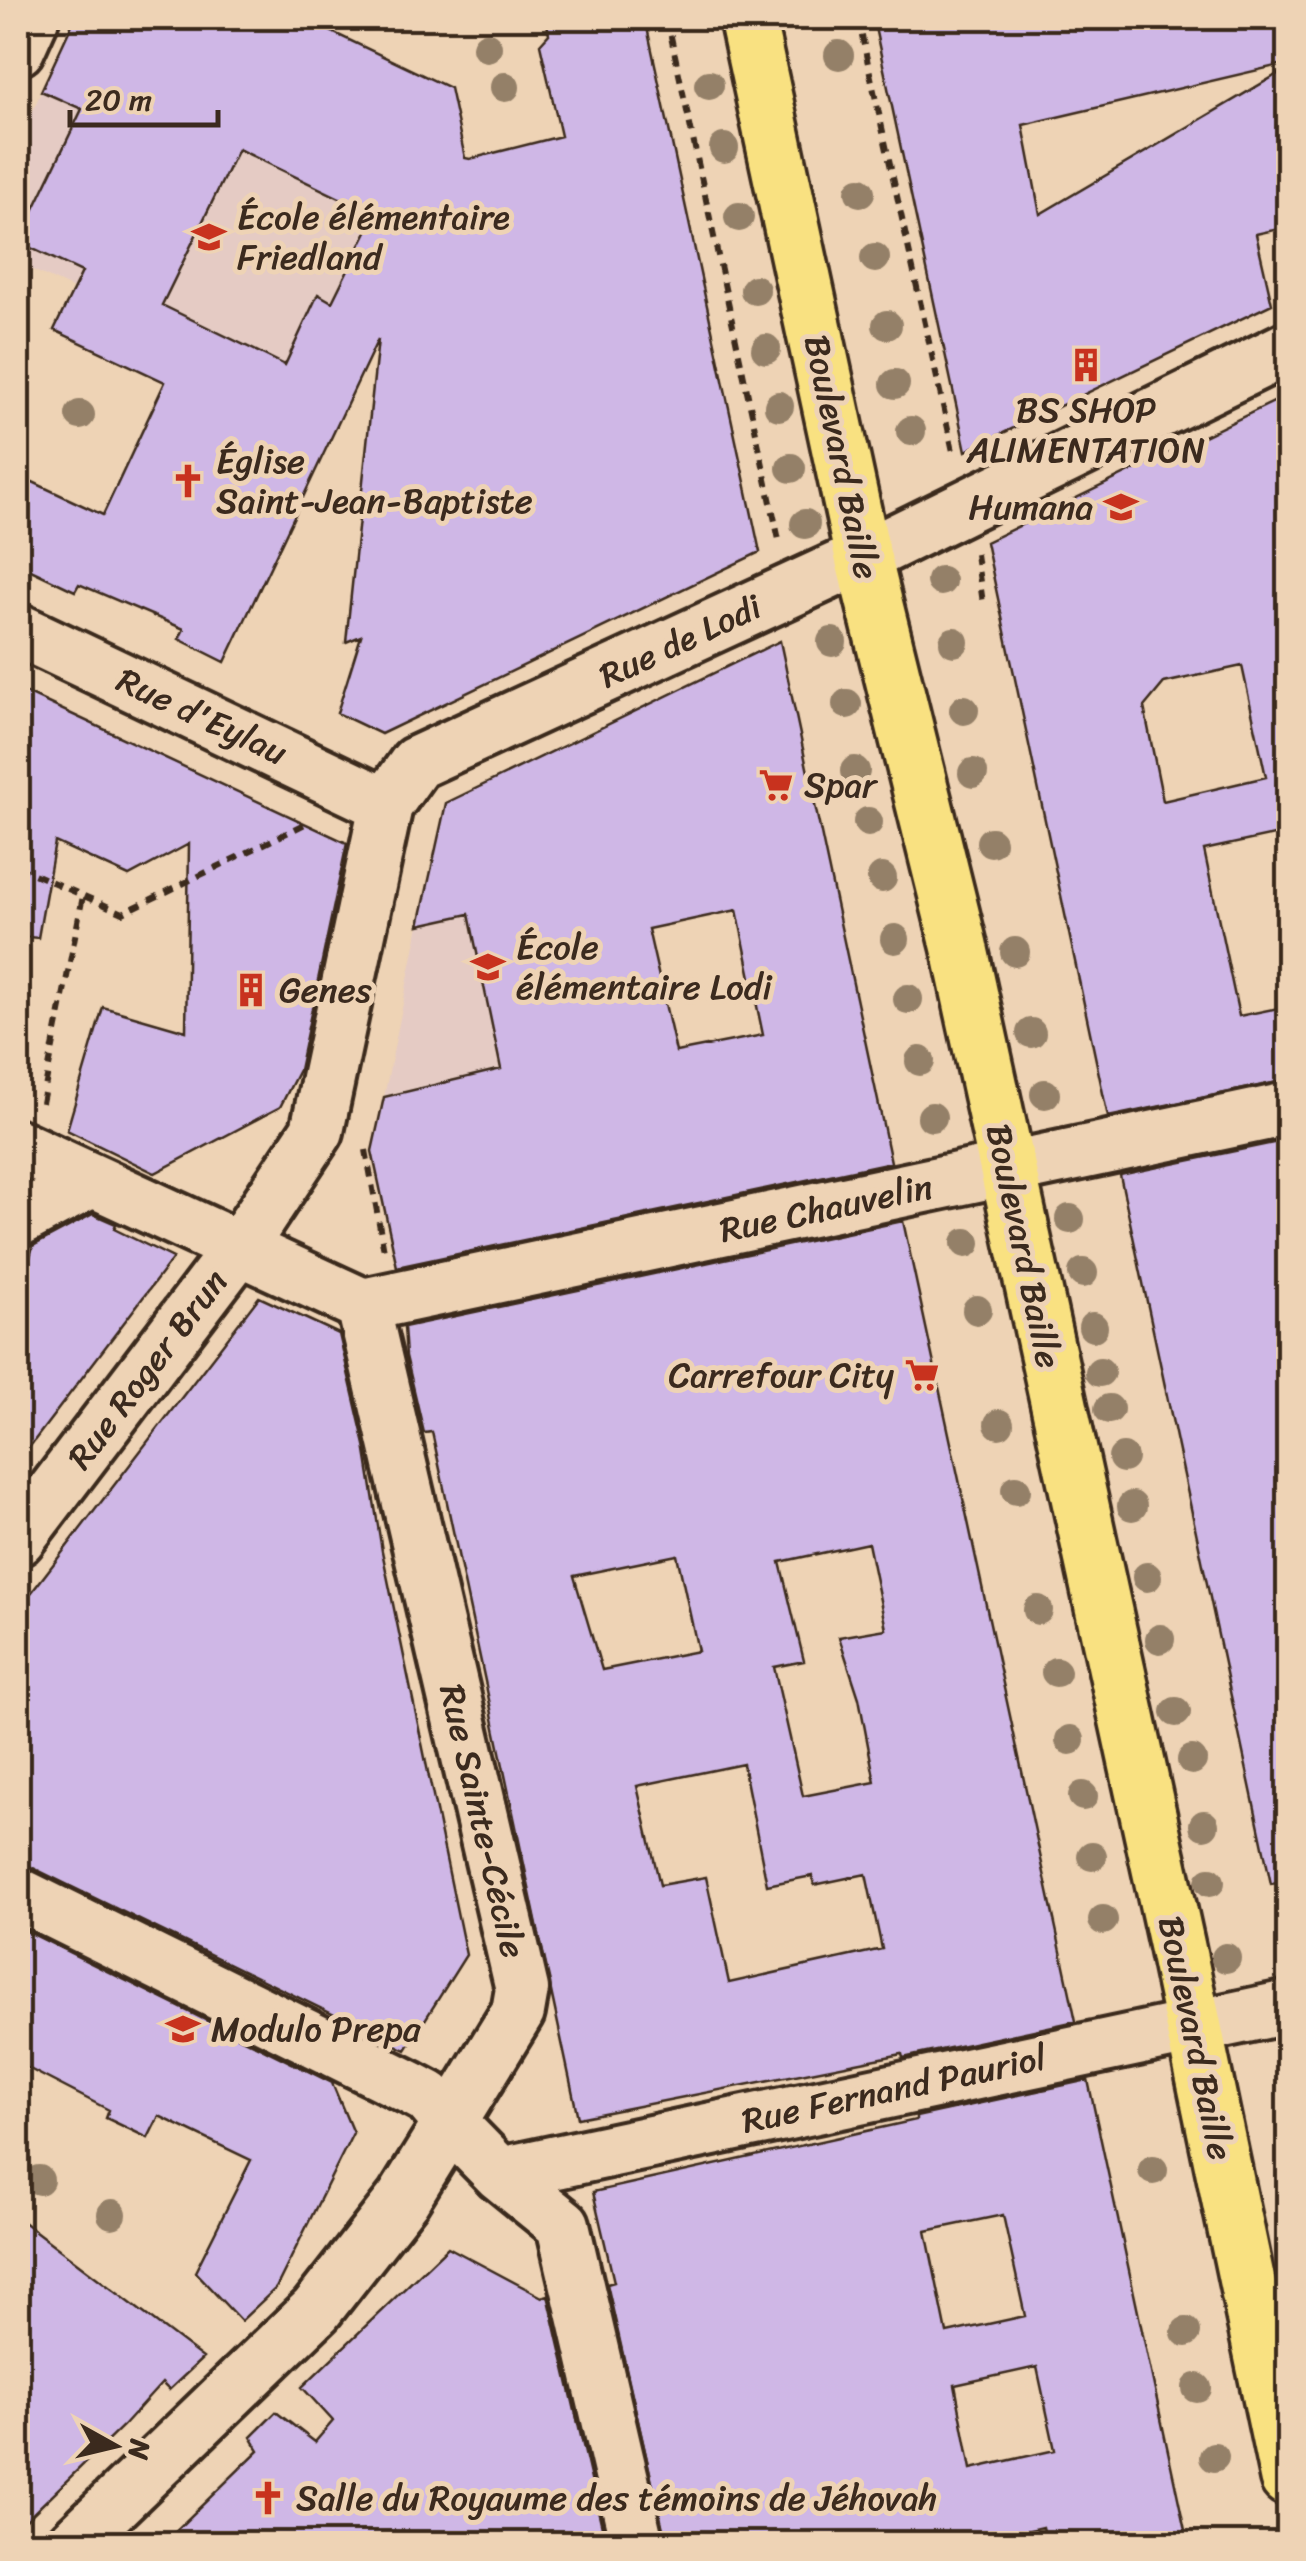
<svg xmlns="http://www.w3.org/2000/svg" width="1306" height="2561" font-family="Sriracha,sans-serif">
	<rect width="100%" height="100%" fill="#eed3b5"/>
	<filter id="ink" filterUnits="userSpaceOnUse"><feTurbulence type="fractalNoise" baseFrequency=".01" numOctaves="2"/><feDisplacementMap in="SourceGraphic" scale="20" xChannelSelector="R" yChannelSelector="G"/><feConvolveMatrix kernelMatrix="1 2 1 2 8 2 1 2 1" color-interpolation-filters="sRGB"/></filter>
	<g filter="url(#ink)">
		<path fill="#e5cbc4" d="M61 48 406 211 333 411 18 263V143Z
			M551 897 581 1051 384 1097 419 925Z"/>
		<path fill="#cfb7e6" stroke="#3b2a1e" stroke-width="2.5" fill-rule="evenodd" d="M75 18H303L450 88 465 158 470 159 561 136 540 44 549 34 546 18H645L760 552 381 734 337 713 361 636 346 642 378 339 225 662 179 639 184 629 79 584 75 591 18 564V475L103 515 165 382 54 330 82 272 18 242 82 109 41 91ZM238 149 375 215 332 302 318 294 285 365 162 305Z
			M873 18H1288V63L1023 125 1040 214 1288 68V227L1256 234 1272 304 966 451Z
			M1288 395V832L1204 850 1239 1016 1288 1006V1080L1108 1117 986 542ZM1242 666 1266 777 1163 801 1144 707 1164 683Z
			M780 641 891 1162 397 1267 372 1151 384 1097 501 1069 469 914 419 925 446 803ZM737 910 763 1035 676 1052 648 929Z
			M18 689 347 843 299 1070 280 1107 155 1173 67 1130 103 1007 186 1031 189 844 129 876 55 842 38 938 18 936Z
			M1288 1140V1882L1271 1884 1120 1175Z
			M93 1214 116 1224 114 1229 173 1258 18 1462V1274L25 1276 33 1246Z
			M903 1221 1076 2021 903 2058 902 2054 578 2118 432 1432 424 1433 406 1356 404 1327ZM868 1543 886 1629 839 1637 859 1698 875 1782 803 1796 774 1667 804 1661 780 1562ZM677 1555 698 1651 602 1670 574 1576ZM743 1764 767 1885 812 1876 814 1885 866 1874 882 1949 729 1983 706 1877 660 1885 637 1786Z
			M259 1297 339 1334 365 1445 382 1551 466 1955 406 2050 31 1867 18 1864V1598L28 1597Z
			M18 1927 332 2083 353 2133 276 2288 241 2321 195 2272 251 2160 159 2116 148 2138 106 2118 109 2110 18 2063Z
			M1088 2080 1188 2544H1047L1043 2527 970 2544H666L607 2284 614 2282 593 2192 916 2120V2117ZM1003 2215 1025 2316 947 2333 926 2231ZM1037 2367 1055 2450 971 2469 955 2385Z
			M18 2218 203 2358 169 2390 162 2383 123 2426 18 2528Z
			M448 2247 542 2297 548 2295 606 2544H162L259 2450 251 2437 276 2412 315 2442 333 2421 302 2387Z"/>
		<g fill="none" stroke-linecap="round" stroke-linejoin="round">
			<g stroke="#3b2a1e" stroke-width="60">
				<path id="minor" d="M18 49 32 18
					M18 630 386 805
					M18 1146 363 1305 522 1989 518 2012 450 2123 500 2174 563 2225 637 2544
					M18 1220 91 1181
					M363 1305 1288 1109
					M18 1539 240 1247 317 1131 386 805 416 763 863 557 1288 348
					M18 1894 411 2088 428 2097 450 2123 403 2199 316 2310 73 2544
					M500 2174 1288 2007"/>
			</g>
			<g stroke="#3b2a1e" stroke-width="62">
				<path id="major" d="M747 18 863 557 959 945 1177 1947 1288 2478"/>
			</g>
			<path stroke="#3b2a1e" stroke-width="6" stroke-dasharray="10 8" stroke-linecap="butt" d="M667 18 779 540
				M858 18 954 456
				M18 120 29 96
				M976 554 983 603
				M18 867 123 913 305 824
				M42 1103 83 896
				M366 1150 384 1251"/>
			<use href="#minor" stroke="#eed3b5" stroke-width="52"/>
			<use href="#major" stroke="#f9e181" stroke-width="55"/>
		</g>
		<g fill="#948068">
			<circle cx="487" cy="47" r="15"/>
			<circle cx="839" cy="55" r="15"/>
			<circle cx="709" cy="85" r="15"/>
			<circle cx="505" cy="87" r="15"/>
			<circle cx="724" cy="148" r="15"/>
			<circle cx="860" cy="192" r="15"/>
			<circle cx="739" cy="217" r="15"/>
			<circle cx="875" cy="258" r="15"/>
			<circle cx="755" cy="290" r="15"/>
			<circle cx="887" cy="325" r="15"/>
			<circle cx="766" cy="349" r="15"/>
			<circle cx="895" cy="384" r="15"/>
			<circle cx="779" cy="406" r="15"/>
			<circle cx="80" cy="415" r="15"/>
			<circle cx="911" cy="431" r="15"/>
			<circle cx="791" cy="468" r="15"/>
			<circle cx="805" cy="524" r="15"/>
			<circle cx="941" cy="581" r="15"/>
			<circle cx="832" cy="642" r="15"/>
			<circle cx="954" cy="642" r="15"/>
			<circle cx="847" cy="704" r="15"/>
			<circle cx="964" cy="710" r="15"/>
			<circle cx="855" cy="771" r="15"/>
			<circle cx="973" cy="773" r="15"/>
			<circle cx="868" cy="822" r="15"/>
			<circle cx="991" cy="842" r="15"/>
			<circle cx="882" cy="878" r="15"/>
			<circle cx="895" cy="939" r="15"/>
			<circle cx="1015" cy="952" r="15"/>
			<circle cx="908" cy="999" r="15"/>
			<circle cx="1031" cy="1033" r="15"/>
			<circle cx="920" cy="1061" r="15"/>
			<circle cx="1045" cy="1094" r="15"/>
			<circle cx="932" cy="1117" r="15"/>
			<circle cx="1070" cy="1219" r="15"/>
			<circle cx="966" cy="1243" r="15"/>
			<circle cx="1083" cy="1273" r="15"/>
			<circle cx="977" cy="1310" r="15"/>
			<circle cx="1093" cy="1327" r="15"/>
			<circle cx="1100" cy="1372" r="15"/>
			<circle cx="1109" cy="1409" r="15"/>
			<circle cx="999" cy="1424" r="15"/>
			<circle cx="1123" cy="1458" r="15"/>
			<circle cx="1016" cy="1490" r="15"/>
			<circle cx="1132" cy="1506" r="15"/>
			<circle cx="1147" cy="1577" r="15"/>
			<circle cx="1038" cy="1610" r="15"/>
			<circle cx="1160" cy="1639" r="15"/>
			<circle cx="1056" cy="1672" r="15"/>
			<circle cx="1176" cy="1712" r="15"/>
			<circle cx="1070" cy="1740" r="15"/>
			<circle cx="1192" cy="1760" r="15"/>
			<circle cx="1083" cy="1796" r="15"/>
			<circle cx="1204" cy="1825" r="15"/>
			<circle cx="1092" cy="1856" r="15"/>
			<circle cx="1210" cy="1882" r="15"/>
			<circle cx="1103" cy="1920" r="15"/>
			<circle cx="1226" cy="1958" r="15"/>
			<circle cx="1153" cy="2170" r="15"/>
			<circle cx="39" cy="2180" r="15"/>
			<circle cx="112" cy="2214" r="15"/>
			<circle cx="1186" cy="2332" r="15"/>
			<circle cx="1197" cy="2388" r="15"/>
			<circle cx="1214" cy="2457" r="15"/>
		</g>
	</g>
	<defs>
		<g id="school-bare" transform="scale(2.7)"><path d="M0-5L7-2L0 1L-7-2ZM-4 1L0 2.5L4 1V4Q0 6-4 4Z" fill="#c8321e" stroke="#eed3b5" stroke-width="2.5" paint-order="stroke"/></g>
		<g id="building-bare" transform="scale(2.7)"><path d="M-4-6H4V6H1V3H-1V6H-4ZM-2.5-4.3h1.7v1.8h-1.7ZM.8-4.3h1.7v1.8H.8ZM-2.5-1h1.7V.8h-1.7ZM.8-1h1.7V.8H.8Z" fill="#c8321e" stroke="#eed3b5" stroke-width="2.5" paint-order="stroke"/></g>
		<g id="church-bare" transform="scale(2.7)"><path d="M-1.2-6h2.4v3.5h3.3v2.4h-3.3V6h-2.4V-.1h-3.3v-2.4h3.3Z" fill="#c8321e" stroke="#eed3b5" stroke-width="2.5" paint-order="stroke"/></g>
		<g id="university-bare" transform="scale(2.7)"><path d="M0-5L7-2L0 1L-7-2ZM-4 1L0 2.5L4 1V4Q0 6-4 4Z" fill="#c8321e" stroke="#eed3b5" stroke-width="2.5" paint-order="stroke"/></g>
		<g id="supermarket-bare" transform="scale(2.7)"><path d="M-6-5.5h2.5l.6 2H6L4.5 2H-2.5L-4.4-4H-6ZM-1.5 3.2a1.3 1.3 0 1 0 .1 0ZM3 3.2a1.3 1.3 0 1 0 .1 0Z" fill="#c8321e" stroke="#eed3b5" stroke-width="2.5" paint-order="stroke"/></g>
	</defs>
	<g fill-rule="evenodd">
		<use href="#school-bare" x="209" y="237"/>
		<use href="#building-bare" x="1086" y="365"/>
		<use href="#church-bare" x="188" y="481"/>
		<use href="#university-bare" x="1121" y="507"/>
		<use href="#supermarket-bare" x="776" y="785"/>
		<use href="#school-bare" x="488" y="967"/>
		<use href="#building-bare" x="251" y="990"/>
		<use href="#supermarket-bare" x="922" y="1375"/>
		<use href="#university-bare" x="183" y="2029"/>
		<use href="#church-bare" x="268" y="2498"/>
	</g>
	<g text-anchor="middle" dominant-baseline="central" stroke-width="10" stroke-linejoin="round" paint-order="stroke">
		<g font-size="35" fill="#3b2a1e" stroke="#eed3b5" text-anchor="start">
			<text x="237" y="217">École élémentaire<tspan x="237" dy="40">Friedland</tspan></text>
			<text x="1086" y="410" text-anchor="middle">BS SHOP<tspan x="1086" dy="40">ALIMENTATION</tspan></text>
			<text x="216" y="461">Église<tspan x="216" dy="40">Saint-Jean-Baptiste</tspan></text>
			<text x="1093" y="507" text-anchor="end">Humana</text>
			<text x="804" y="785">Spar</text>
			<text x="516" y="947">École<tspan x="516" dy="40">élémentaire Lodi</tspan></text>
			<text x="279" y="990">Genes</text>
			<text x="894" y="1375" text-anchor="end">Carrefour City</text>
			<text x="211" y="2029">Modulo Prepa</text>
			<text x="296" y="2498">Salle du Royaume des témoins de Jéhovah</text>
		</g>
		<g font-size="35" fill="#3b2a1e" stroke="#eed3b5">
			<text transform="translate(842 457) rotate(78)">Boulevard Baille</text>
			<text transform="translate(680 641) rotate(-25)">Rue de Lodi</text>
			<text transform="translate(202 716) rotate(25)">Rue d'Eylau</text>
			<text transform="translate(826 1208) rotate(-12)">Rue Chauvelin</text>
			<text transform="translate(1024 1246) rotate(78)">Boulevard Baille</text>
			<text transform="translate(147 1369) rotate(-53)">Rue Roger Brun</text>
			<text transform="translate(483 1821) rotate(77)">Rue Sainte-Cécile</text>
			<text transform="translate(1196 2038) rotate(78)">Boulevard Baille</text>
			<text transform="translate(894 2089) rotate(-12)">Rue Fernand Pauriol</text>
		</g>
	</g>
	<rect width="1306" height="2561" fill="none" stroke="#eed3b5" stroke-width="60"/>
	<rect x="30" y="30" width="1246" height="2501" fill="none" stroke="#3b2a1e" stroke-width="4" filter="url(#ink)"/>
	<g transform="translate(115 2446) rotate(98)" stroke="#eed3b5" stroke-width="8" paint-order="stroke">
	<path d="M0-8L18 38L0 25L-18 38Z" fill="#3b2a1e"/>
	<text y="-15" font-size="28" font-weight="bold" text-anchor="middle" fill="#3b2a1e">N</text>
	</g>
	<path d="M70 110v15h148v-15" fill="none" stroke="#3b2a1e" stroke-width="5"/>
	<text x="85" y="110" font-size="30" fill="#3b2a1e" stroke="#eed3b5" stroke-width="8" paint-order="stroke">20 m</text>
</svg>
